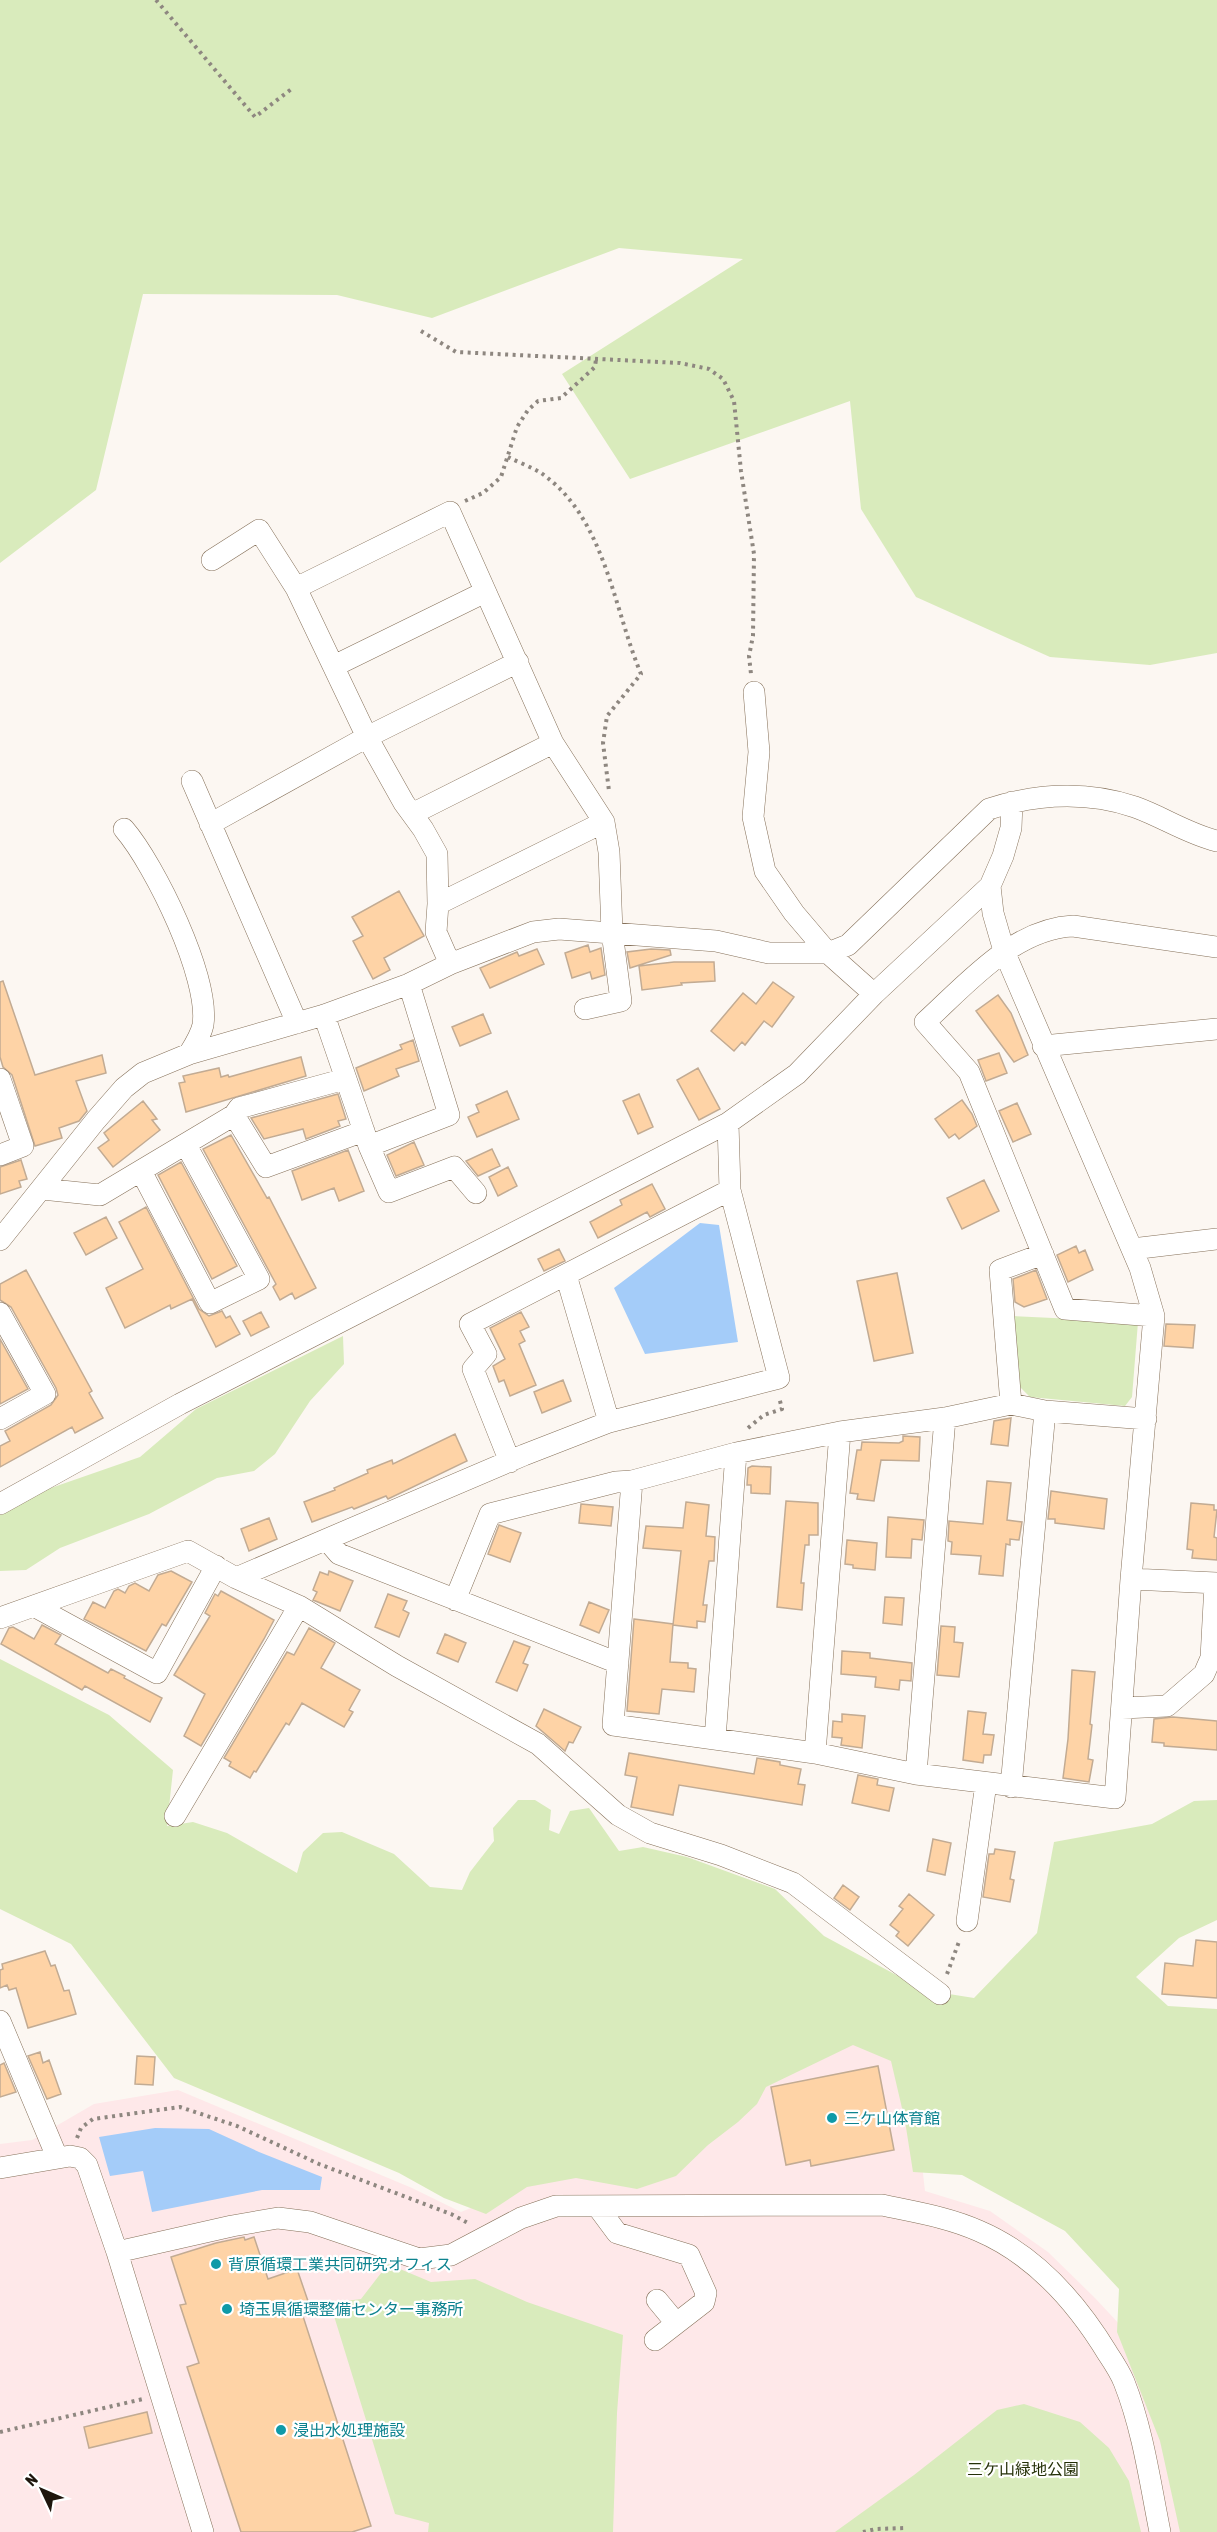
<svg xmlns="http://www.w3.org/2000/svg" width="1217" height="2532" font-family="'Asap Condensed','Noto Sans JP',sans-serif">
	<rect width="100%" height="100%" fill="#fcf7f2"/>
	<path fill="#fee8e9" d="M862 2028 909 2053 925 2191 990 2211 1048 2252 1095 2298 1136 2342 1194 2532H0V2144L32 2140 94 2104 178 2090 412 2188 461 2212 488 2201 777 2058Z"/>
	<path fill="#d9ebbc" d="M0 0H1217V653L1150 665 1050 657 916 597 861 509 850 401 630 479 562 374 743 259 619 248 432 318 337 295 143 294 96 490 0 563Z
		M1012 1316 1138 1322 1132 1397 1125 1406 1030 1397 1015 1382Z
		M343 1336 344 1364 310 1401 275 1454 254 1471 217 1478 149 1514 60 1548 26 1570 0 1571V1514L48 1489 140 1457 196 1409Z
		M0 1659 109 1715 173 1770 167 1826 193 1822 227 1833 297 1873 303 1852 323 1833 342 1832 394 1854 430 1887 462 1890 470 1872 494 1841 493 1828 518 1800H535L551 1810 549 1830 559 1834 570 1811 589 1808 619 1851 643 1847 687 1857 775 1889 824 1936 924 1990 974 1998 1037 1933 1054 1842 1152 1824 1194 1801 1217 1800V1920L1179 1938 1136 1977 1168 2006 1217 2009V2532H1180L1160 2441 1117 2332 1119 2289 1065 2231 962 2175 913 2172 905 2121 891 2061 853 2045 766 2087 757 2104 738 2122 708 2145 676 2176 637 2189 576 2178 527 2187 486 2214 444 2198 399 2173 174 2078 71 1944 0 1909Z
		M388 2264 431 2282 475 2279 527 2302 623 2335 617 2413 613 2532H428L429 2523 395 2514 330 2303 361 2299Z
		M1024 2404 1080 2422 1109 2448 1129 2481 1141 2532H835L914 2475 997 2410Z"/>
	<path fill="#a4ccf9" d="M700 1223 719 1225 738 1342 645 1354 614 1288Z
		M155 2128 209 2129 259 2152 322 2177 320 2190H262L152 2212 143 2171 110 2176 99 2137Z"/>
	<path fill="#fed3a6" stroke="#c2ab93" stroke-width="1.5" d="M399 891 424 936 384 958 390 970 373 979 353 941 363 936 352 917Z
		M588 945 590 952 601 948 605 975 592 979 590 972 572 978 565 953Z
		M537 949 544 964 490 988 480 968 517 952 519 956Z
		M651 949 670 950 671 955 630 968 627 952Z
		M674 962H714L715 981 681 983 682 985 642 990 639 966Z
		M3 981 35 1075 102 1055 106 1073 76 1081 87 1111 79 1121 59 1128 62 1138 35 1146 12 1075 3 1067 0 1057V982Z
		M773 982 794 997 772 1027 764 1021 745 1045 742 1042 734 1051 711 1031 743 993 756 1004Z
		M998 995 1011 1013 1028 1055 1014 1062 976 1011Z
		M483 1014 491 1033 460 1046 452 1027Z
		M413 1040 419 1061 396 1069 399 1076 364 1091 356 1068 402 1049 400 1045Z
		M999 1053 1007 1073 986 1081 978 1060Z
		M301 1057 306 1076 186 1112 179 1083 185 1082 183 1076 219 1068 221 1077 228 1075 229 1077Z
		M698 1068 720 1109 699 1120 677 1080Z
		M507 1091 519 1119 477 1137 468 1117 479 1112 476 1105Z
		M338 1094 346 1119 338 1121 340 1126 306 1139 303 1129 264 1139 251 1118Z
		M639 1094 653 1127 638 1134 623 1101Z
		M962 1100 972 1114 977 1126 959 1139 955 1134 949 1138 935 1119Z
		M143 1101 157 1119 152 1120 160 1130 113 1167 98 1148 109 1140 104 1133Z
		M1017 1103 1031 1134 1013 1142 999 1111Z
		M231 1135 267 1198 269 1197 316 1288 295 1299 292 1293 280 1300 273 1287 276 1284 203 1149Z
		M414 1142 424 1165 396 1176 387 1155Z
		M492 1149 500 1166 478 1176 466 1161Z
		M348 1150 364 1191 339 1201 334 1188 302 1200 292 1171Z
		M21 1160 27 1179 19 1181 21 1187 0 1194V1167Z
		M181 1162 237 1266 212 1279 158 1175Z
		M508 1167 517 1186 498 1196 489 1177Z
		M984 1180 999 1211 962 1229 947 1198Z
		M652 1184 665 1209 650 1217 647 1212 598 1238 590 1222 622 1205 620 1200Z
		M146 1207 199 1309 209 1316 222 1311 226 1318 230 1316 240 1334 216 1347 192 1299 171 1309 170 1305 125 1328 106 1288 143 1269 119 1222Z
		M106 1217 117 1238 86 1255 74 1233Z
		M1076 1246 1079 1253 1085 1250 1093 1270 1068 1282 1057 1255Z
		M559 1249 565 1261 544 1271 538 1259Z
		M26 1270 92 1391 89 1393 103 1418 75 1433 72 1427 0 1467V1446L10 1441 5 1431 51 1405 58 1395 56 1388 11 1307 0 1300V1284Z
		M1036 1270 1047 1299 1024 1307 1015 1302 1013 1279Z
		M897 1273 913 1353 874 1361 857 1281Z
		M261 1312 269 1327 251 1336 243 1321Z
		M521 1312 529 1327 520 1331 525 1341 519 1344 536 1385 510 1396 504 1380 499 1382 493 1366 505 1359 490 1328Z
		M1166 1324 1195 1325 1193 1348 1164 1346Z
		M0 1339 28 1389 0 1404Z
		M563 1380 571 1401 542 1413 534 1392Z
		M1011 1418 1008 1446 991 1444 994 1421Z
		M455 1434 467 1461 388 1499 386 1496 354 1509 352 1507 312 1522 304 1502 335 1490 334 1488 368 1473 367 1470 392 1460 393 1464Z
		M903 1436 920 1437 919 1461 881 1460 874 1501 857 1499 858 1494 850 1493 857 1450H861L862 1442 899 1443 903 1441Z
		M752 1466 771 1467 770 1494 751 1493V1485H747L748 1468Z
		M987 1481 1011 1483 1007 1520 1022 1522 1019 1540 1010 1539V1545L1006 1544 1003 1576 979 1574 981 1556 951 1554 952 1542 948 1541 949 1521 983 1524Z
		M1051 1491 1107 1499 1104 1529 1055 1523V1519H1048Z
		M786 1501 818 1503V1535H809V1545H805L801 1583H804L802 1610 777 1607Z
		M686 1502 709 1505 706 1536 715 1537 714 1561H709L703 1605H707L705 1622 697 1621V1628L673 1625 681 1551 643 1548 646 1526 683 1528Z
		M1191 1503 1214 1505V1510H1217L1214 1537 1217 1538V1560L1192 1558 1193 1550 1187 1549Z
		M581 1504 613 1507 611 1526 579 1523Z
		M888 1517 924 1520 922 1540 912 1539 911 1558 886 1557Z
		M269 1518 277 1539 249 1551 241 1529Z
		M499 1525 521 1533 510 1562 488 1554Z
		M847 1540 877 1543 875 1570 853 1568V1565L845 1564Z
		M171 1571 192 1582 166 1626 162 1624 146 1651 84 1619 93 1602 105 1608 114 1591 118 1589 125 1593 129 1586 135 1583 149 1591 158 1575Z
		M329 1571 353 1581 340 1611 313 1600 317 1592 313 1590 320 1572 328 1575Z
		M221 1591 274 1620 264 1639 201 1746 184 1736 205 1694 174 1675 210 1616 205 1613 215 1594 218 1596Z
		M388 1594 407 1601 403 1610 409 1613 399 1637 375 1627Z
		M885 1597 904 1598 902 1625 883 1623Z
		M589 1602 609 1610 599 1633 580 1625Z
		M634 1619 673 1624 670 1662 688 1663V1668L696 1669 694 1692 662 1689 659 1714 627 1711Z
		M42 1625 61 1635 55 1644 108 1673 111 1669 125 1676 124 1678 162 1698 150 1722 85 1686 82 1690 1 1644 9 1628 13 1627 34 1639Z
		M941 1626 955 1627 954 1642 963 1643 959 1677 937 1675Z
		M309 1628 335 1643 321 1668 360 1690 349 1710 353 1712 344 1727 302 1703 289 1725 286 1723 256 1772 254 1771 250 1778 229 1766 231 1762 224 1758 287 1652 294 1655Z
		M445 1634 466 1643 458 1662 437 1653Z
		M514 1641 530 1647 523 1663 528 1665 517 1691 496 1682Z
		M842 1651 870 1653V1658L912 1663 911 1681 900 1680 899 1690 875 1687 876 1677 841 1674Z
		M1072 1670 1095 1672 1090 1724 1092 1725 1088 1759 1093 1760 1089 1782 1063 1778 1068 1739Z
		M544 1709 581 1727 573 1743 569 1742 565 1751 536 1726Z
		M968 1711 986 1713 983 1734 994 1735 991 1755H984L983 1763 963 1760Z
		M842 1714 865 1716 862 1748 841 1745 842 1738 832 1737 833 1721 842 1722Z
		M1173 1717 1217 1721V1750L1164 1746V1743L1152 1742 1154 1719Z
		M629 1753 754 1774 757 1758 780 1762V1765L801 1769 798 1784 805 1785 802 1805 679 1785 673 1815 631 1807 637 1777 625 1775Z
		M858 1775 878 1779 877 1785 894 1788 889 1811 852 1803Z
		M933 1839 951 1843 945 1875 927 1871Z
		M995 1849 1015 1852 1010 1879 1014 1880 1010 1902 983 1897 989 1854H994Z
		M843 1885 859 1897 850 1910 834 1898Z
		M909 1894 934 1915 908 1946 896 1936 899 1932 890 1925 903 1909 899 1906Z
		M1196 1940 1217 1942V1998L1162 1994 1165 1963 1193 1966Z
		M45 1951 51 1966 55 1965 64 1991 69 1990 76 2014 28 2028 16 1988 9 1990 7 1985 0 1988V1970L3 1969 2 1964Z
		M40 2052 43 2063 49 2060 61 2094 47 2099 28 2056Z
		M137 2056 155 2057 153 2085 135 2084Z
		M4 2063 16 2092 0 2097V2065Z
		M878 2066 894 2150 811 2166 810 2160 786 2165 771 2087Z
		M244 2237 245 2240 254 2237 268 2279 297 2269 309 2304 300 2307 371 2526 352 2532H241L187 2367 199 2363 180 2305 186 2304 171 2257 216 2243Z
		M147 2412 152 2433 89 2448 84 2427Z"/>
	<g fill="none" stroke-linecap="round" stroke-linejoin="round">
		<g stroke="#86715a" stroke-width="22">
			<path id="minor" d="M212 560 259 530 296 588
				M334 666 485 592
				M754 692 759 752 753 817 765 871 794 913 828 953 874 994
				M192 781 297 1023
				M412 814 553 743
				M210 824 367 737 518 662
				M124 829C155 865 210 978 203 1025 201 1035 194 1046 189 1054
				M438 904 604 822
				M450 964 436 932 438 904 437 854 423 829 404 803 367 737 296 588 450 512 553 743 604 822 609 852 612 932 621 1001 585 1009
				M324 1015 369 1146 389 1192 454 1167 476 1193
				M1043 1046 1217 1029
				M0 1079 23 1146 0 1155
				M234 1115 266 1167 364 1131
				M369 1146 449 1115 409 984
				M141 1171 210 1303 259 1279 186 1145
				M42 1189 100 1195 234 1115 239 1108 345 1079
				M0 1240 96 1120 124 1088 143 1073 189 1054 324 1015 409 984 450 964 533 932 559 929 716 941 769 953H828L848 945 989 809C1036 794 1087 791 1135 807 1163 817 1188 834 1217 841
				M1132 1249 1217 1239
				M566 1275 609 1422
				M0 1313 45 1394 0 1419
				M1154 1316 1065 1309 969 1072 925 1022C967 984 1013 929 1073 926L1217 947
				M1011 1404 1000 1270 1043 1254
				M510 1462 473 1369 486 1354 470 1324 730 1190
				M632 1481 613 1725 815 1753 916 1774 1115 1798 1131 1579 1154 1316 1140 1268 1004 951 993 913 990 886
				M0 1504 180 1404 728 1123 797 1074 874 994 990 886 1003 856 1011 828 1012 802
				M327 1540 339 1554 618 1663
				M236 1578 524 1455 609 1422 779 1378 730 1190 728 1123
				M1131 1579 1217 1583
				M455 1600 490 1514 616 1482 632 1481 736 1453 840 1432 945 1418 1011 1404 1045 1411 1146 1419
				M34 1606 157 1673 216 1566
				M0 1618 188 1551 236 1578 299 1606 397 1666 538 1744 618 1815 650 1833 721 1855 793 1883 940 1994
				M1122 1708 1167 1706 1204 1674 1211 1658 1215 1584
				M715 1739 736 1453
				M815 1753 840 1432
				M916 1774 945 1418
				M1011 1787 1045 1411
				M175 1816 299 1606
				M967 1921 986 1783
				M0 2021 57 2157
				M0 2168 70 2156 80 2158 87 2165 117 2252 203 2532
				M597 2206 617 2233 689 2255 706 2293 704 2302 655 2340
				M117 2252 232 2226 278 2218 310 2222 419 2259 451 2255 521 2218 556 2206 882 2205C914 2212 948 2217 979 2231 1035 2255 1077 2303 1108 2354 1114 2363 1120 2372 1124 2382 1143 2430 1150 2482 1160 2532
				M657 2300 676 2323"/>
		</g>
		<path stroke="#8e8780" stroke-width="4" stroke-dasharray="3 4.5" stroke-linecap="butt" d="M156 0 255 117 294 87
			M421 331 456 352 680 363 709 369 723 379 734 401 741 471 754 554 753 636 749 656 751 674
			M508 457C518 462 531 467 541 473 605 517 613 607 641 674L607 716 603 743 609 791
			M465 501 483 493 501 477 517 427 528 410 538 401 561 398 595 367 596 359
			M748 1428 764 1415 782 1409 779 1397
			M947 1974 960 1939
			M77 2138 81 2128 93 2119 180 2107 237 2126 319 2164 451 2214 468 2223
			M0 2432 143 2399
			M863 2532 876 2529 906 2528"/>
		<use href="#minor" stroke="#fff" stroke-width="21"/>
	</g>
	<g fill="#0f9aa8" stroke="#fff" stroke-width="2">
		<circle cx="832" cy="2118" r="6"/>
		<circle cx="216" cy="2264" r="6"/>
		<circle cx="227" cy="2309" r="6"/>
		<circle cx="281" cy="2430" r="6"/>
	</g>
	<g text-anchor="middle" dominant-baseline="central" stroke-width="4.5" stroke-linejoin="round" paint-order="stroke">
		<g font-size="16" fill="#0d838f" stroke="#fff" text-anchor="start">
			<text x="844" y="2118">三ケ山体育館</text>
			<text x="228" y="2264">背原循環工業共同研究オフィス</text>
			<text x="239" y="2309">埼玉県循環整備センター事務所</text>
			<text x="293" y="2430">浸出水処理施設</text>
		</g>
		<g font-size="16" fill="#253108" stroke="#fff">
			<text x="1023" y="2469">三ケ山緑地公園</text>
		</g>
	</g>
	<g transform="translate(42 2490) rotate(314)" stroke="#ffffff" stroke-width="4.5" paint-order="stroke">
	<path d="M0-4.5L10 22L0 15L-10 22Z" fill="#1e160d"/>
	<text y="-9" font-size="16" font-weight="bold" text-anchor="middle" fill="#1e160d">N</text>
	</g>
</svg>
